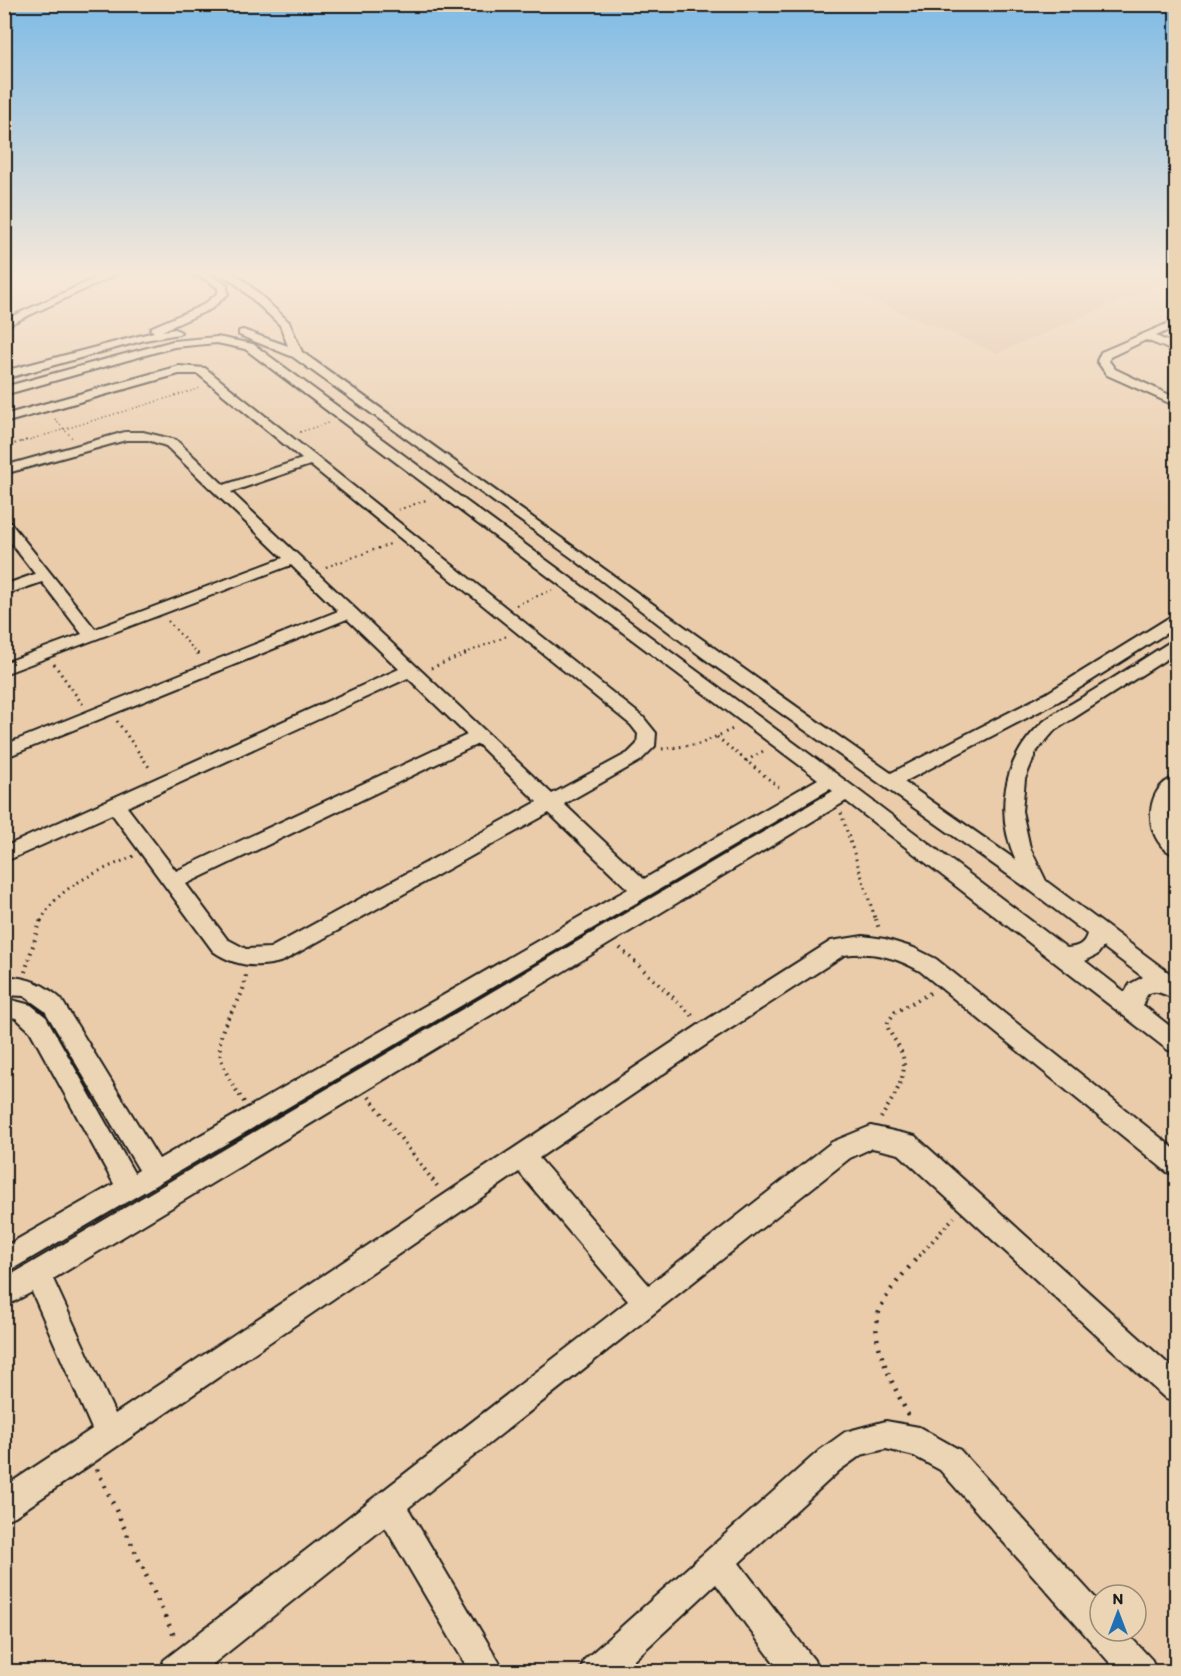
<svg xmlns="http://www.w3.org/2000/svg" width="1181" height="1676" font-family="Itim,sans-serif">
	<rect width="100%" height="100%" fill="#eaccab"/>
	<filter id="ink" filterUnits="userSpaceOnUse"><feTurbulence type="fractalNoise" baseFrequency=".0167" numOctaves="2"/><feDisplacementMap in="SourceGraphic" scale="12" xChannelSelector="R" yChannelSelector="G"/><feConvolveMatrix kernelMatrix="1 2 1 2 8 2 1 2 1" color-interpolation-filters="sRGB"/></filter>
	<g filter="url(#ink)">
		<path fill="#debd9d" d="M805 272H1176V277L998 353Z"/>
		<g fill="none" stroke-linecap="round" stroke-linejoin="round">
			<g stroke="#1c1c1c" stroke-width="4">
				<path id="minor" d="M109 272H122L4 327V320Z
					M186 272C203 270 213 275 227 285L228 294 211 309 162 331 175 329 181 332 179 334 145 340 4 379V371L154 332 150 329 152 327 203 305 218 293V288L205 279Z
					M219 272H231L244 280 289 322 302 352C499 492 693 635 891 773L1047 693 1170 617 1176 615V627L1059 701 904 782 1016 860C994 813 1003 758 1042 723 1053 713 1068 706 1081 698 1111 680 1140 661 1170 642L1176 641V653L1055 730 1036 752 1025 779 1022 811 1030 848 1046 881 1176 978V999C1163 995 1148 982 1143 1005L1176 1031V1052L1168 1050 846 801 53 1279 115 1414 700 1024 831 941 863 936 885 939 914 948 936 959 1176 1150V1175L1167 1172 920 971C895 957 873 951 844 955L716 1038 539 1158 649 1285 832 1142 871 1126 915 1136 1176 1371V1403L1166 1399 899 1154 872 1148 850 1158 408 1508 505 1672H470L385 1527 203 1672H160L164 1660 628 1301 519 1172 15 1516 4 1520V1487L92 1429 32 1292 4 1307V1279L833 791 830 789 4 1274V1247L114 1184 30 1031 16 1018 4 1016V998L31 1005 46 1017 134 1173 139 1170 45 1011 24 996 4 995V977C26 976 45 984 61 999L159 1159 628 889 549 813 283 961C257 969 234 966 213 951L112 814 4 862V847L399 669 347 619 4 758V745L338 611 291 565 4 674V663L82 634 42 582 4 595V585L35 574 4 534V520L9 521 95 629 283 558 166 446 148 440H126L4 474V466L125 432H143L176 440 224 485 302 459 198 374H179L4 423V415L179 366 205 368 643 717 656 733 655 746 640 761 564 804 644 879 818 779 245 349 217 343 174 347 4 395V387L173 341 217 337 253 344 854 787 1067 948C1077 947 1084 945 1087 934L1031 891 702 657 572 558 293 357 239 335V331L243 330 288 346 280 325 236 284ZM310 465 631 725 638 734 637 744 628 753 552 794 231 492ZM408 678 467 735 176 871 127 807ZM478 744 537 802 270 948 246 949 227 939 186 884ZM1103 947 1143 977 1130 984 1125 992 1085 961 1097 955Z
					M1176 320V327L1156 336 1176 345V352L1146 340 1110 357 1109 361 1115 369 1176 398V406L1107 375 1097 361 1101 352 1108 349Z
					M1176 777V794L1172 800 1169 815 1176 835V855C1143 845 1142 786 1176 777Z
					M886 1421 919 1427 960 1450 1100 1603V1631H1125L1152 1660 1156 1672H1118L940 1470 914 1456 886 1449 861 1455 840 1470 739 1563 814 1660 818 1672H781L716 1584 621 1672H580L584 1660 820 1450 845 1432Z"/>
			</g>
			<path stroke="#1c1c1c" stroke-width="1.5" stroke-dasharray="1 3" stroke-linecap="butt" d="M4 276 55 272
				M55 419 73 439
				M300 432 328 423
				M22 442 201 388"/>
			<path stroke="#1c1c1c" stroke-width="2" stroke-dasharray="1.5 4" stroke-linecap="butt" d="M4 447 27 440
				M398 510 429 499
				M326 567 393 543
				M516 605 552 590
				M168 621 198 654
				M464 654 507 636"/>
			<path stroke="#1c1c1c" stroke-width="3" stroke-dasharray="1.5 4.5" stroke-linecap="butt" d="M197 653 200 656
				M54 664 83 705
				M431 668 468 653
				M117 721 151 770
				M717 737 781 789
				M662 749 700 744 735 728
				M746 761 765 750
				M841 813 876 921
				M41 921C59 884 98 872 134 856"/>
			<path stroke="#1c1c1c" stroke-width="4" stroke-dasharray="1.5 5" stroke-linecap="butt" d="M876 919 879 929
				M620 948 694 1017
				M25 972 41 919
				M369 1097 438 1187
				M244 1102C223 1071 209 1048 231 1013 239 1000 245 989 246 974
				M881 1118C893 1097 912 1073 900 1049 896 1040 889 1034 887 1024L895 1012 932 992
				M919 1256 954 1217"/>
			<path stroke="#1c1c1c" stroke-width="4.5" stroke-dasharray="2 7" stroke-linecap="butt" d="M908 1415C896 1389 872 1348 877 1319 882 1295 905 1273 920 1254
				M97 1469 176 1640"/>
			<use href="#minor" fill="#ebd5b4" fill-rule="evenodd"/>
		</g>
	</g>
	<linearGradient id="sky" x2="0" y2="1"><stop stop-color="#7fbbe6"/><stop offset="0.54" stop-color="#f6e8d9"/><stop offset="1" stop-color="#f6e8d9" stop-opacity="0"/></linearGradient>
	<rect width="1181" height="506" fill="url(#sky)"/>
	<rect width="1181" height="1676" fill="none" stroke="#ebd5b4" stroke-width="24"/>
	<rect x="12" y="12" width="1157" height="1652" fill="none" stroke="#1c1c1c" stroke-width="2" filter="url(#ink)"/>
	<g transform="translate(1118 1613)"><circle r="28" fill="#ebd5b4" stroke="#988b77" stroke-width="1.5"/>
	<path d="M0-4.5L10 22L0 15L-10 22Z" fill="#1f6fb2"/>
	<text y="-9" font-size="16" font-weight="bold" text-anchor="middle" fill="#1c1c1c">N</text>
	</g>
</svg>
